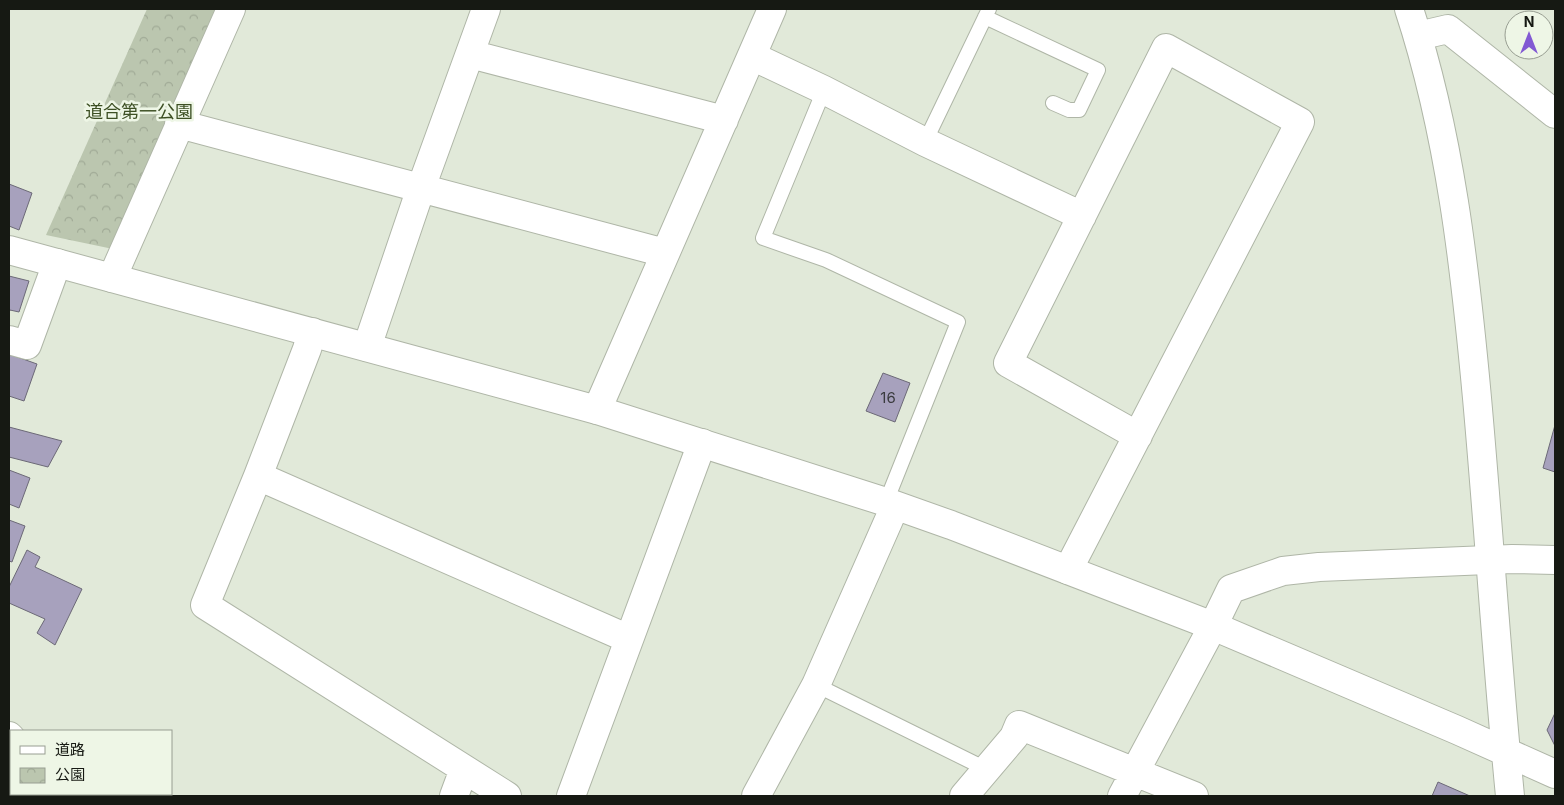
<svg xmlns="http://www.w3.org/2000/svg" width="1564" height="805" font-family="Inter,'Noto Sans JP',sans-serif">
	<defs>
		<pattern id="park-crowns" width="20" height="18" patternUnits="userSpaceOnUse" patternTransform="scale(1.25)"><rect width="20" height="18" fill="#bbc6af"/><path d="M2 6a3 3 0 1 1 6 0M12 15a3 3 0 1 1 6 0" fill="none" stroke="#a0aa96"/></pattern>
	</defs>
	<rect width="100%" height="100%" fill="#e1e9d9"/>
	<path fill="url(#park-crowns)" d="M147 9H219L113 249 46 235Z"/>
	<path fill="#a7a1bd" stroke="#6c6977" d="M9 184 32 193 19 230 9 226Z
		M9 276 29 281 19 312 10 310 9 313Z
		M9 354 37 364 24 401 9 396Z
		M883 373 910 383 895 422 866 411Z
		M1555 425V472L1543 468Z
		M9 427 62 441 48 467 9 457Z
		M9 470 30 478 19 508 9 504Z
		M9 520 25 526 12 562 9 561Z
		M27 550 40 557 35 567 82 589 55 645 37 633 45 619 9 603V587Z
		M1555 713V746L1547 730Z
		M1438 782 1470 796H1432Z"/>
	<g fill="none" stroke-linecap="round" stroke-linejoin="round">
		<g stroke="#afb6a7" stroke-width="16">
			<path id="lane" d="M985 17 1098 70 1079 110H1069L1053 103
				M824 90 763 238 826 260 958 322 886 502
				M925 142 989 9
				M816 685 986 769"/>
		</g>
		<g stroke="#afb6a7" stroke-width="30">
			<path id="street" d="M1418 36 1448 29 1555 114
				M470 54 724 120
				M752 56 824 90 925 142 1082 216
				M179 124 665 253
				M112 278 231 9
				M312 332 307 349 258 476 205 605 507 796
				M9 340 27 345 57 263
				M367 347 421 188 486 9
				M597 410 772 9
				M258 476 629 639
				M1068 570 1300 122 1166 48 1008 363 1138 436
				M9 736 11 738
				M79 794 82 796
				M454 796 464 769
				M571 796 702 443
				M756 796 816 685 895 506
				M964 796 1014 737 1019 725 1194 796
				M1122 796 1213 626 1231 589 1283 571 1319 567 1512 559 1555 560"/>
		</g>
		<g stroke="#afb6a7" stroke-width="30">
			<path id="secondary" d="M1409 9C1450 134 1465 267 1477 398 1489 531 1497 664 1510 796
				M9 250 597 410 886 502 951 525 1213 626 1457 730 1555 774"/>
		</g>
		<use href="#lane" stroke="#fff" stroke-width="14"/>
		<use href="#street" stroke="#fff" stroke-width="28"/>
		<use href="#secondary" stroke="#fff" stroke-width="28"/>
	</g>
	<g text-anchor="middle" dominant-baseline="central" stroke-width="5" stroke-linejoin="round" paint-order="stroke">
		<g font-size="15" fill="#3a3b3e">
			<text x="888" y="397">16</text>
		</g>
		<g font-size="18" fill="#3d5024" stroke="#eef6e6">
			<text x="139" y="111">道合第一公園</text>
		</g>
	</g>
	<rect width="1564" height="805" fill="none" stroke="#161913" stroke-width="20"/>
	<rect x="10" y="730" width="162" height="65" fill="#eef6e6" stroke="#989e92"/>
	<rect x="20" y="746" width="25" height="8" fill="#ffffff" stroke="#989e92"/>
	<text x="55" y="755" font-size="15" fill="#161913">道路</text>
	<rect x="20" y="768" width="25" height="15" fill="url(#park-crowns)" stroke="#989e92"/>
	<text x="55" y="780" font-size="15" fill="#161913">公園</text>
	<g transform="translate(1529 35)"><circle r="24" fill="#eef6e6" stroke="#989e92"/>
	<path d="M0-4L9 19L0 12L-9 19Z" fill="#8259d3"/>
	<text y="-8" font-size="14" font-weight="bold" text-anchor="middle" fill="#161913">N</text>
	</g>
</svg>
